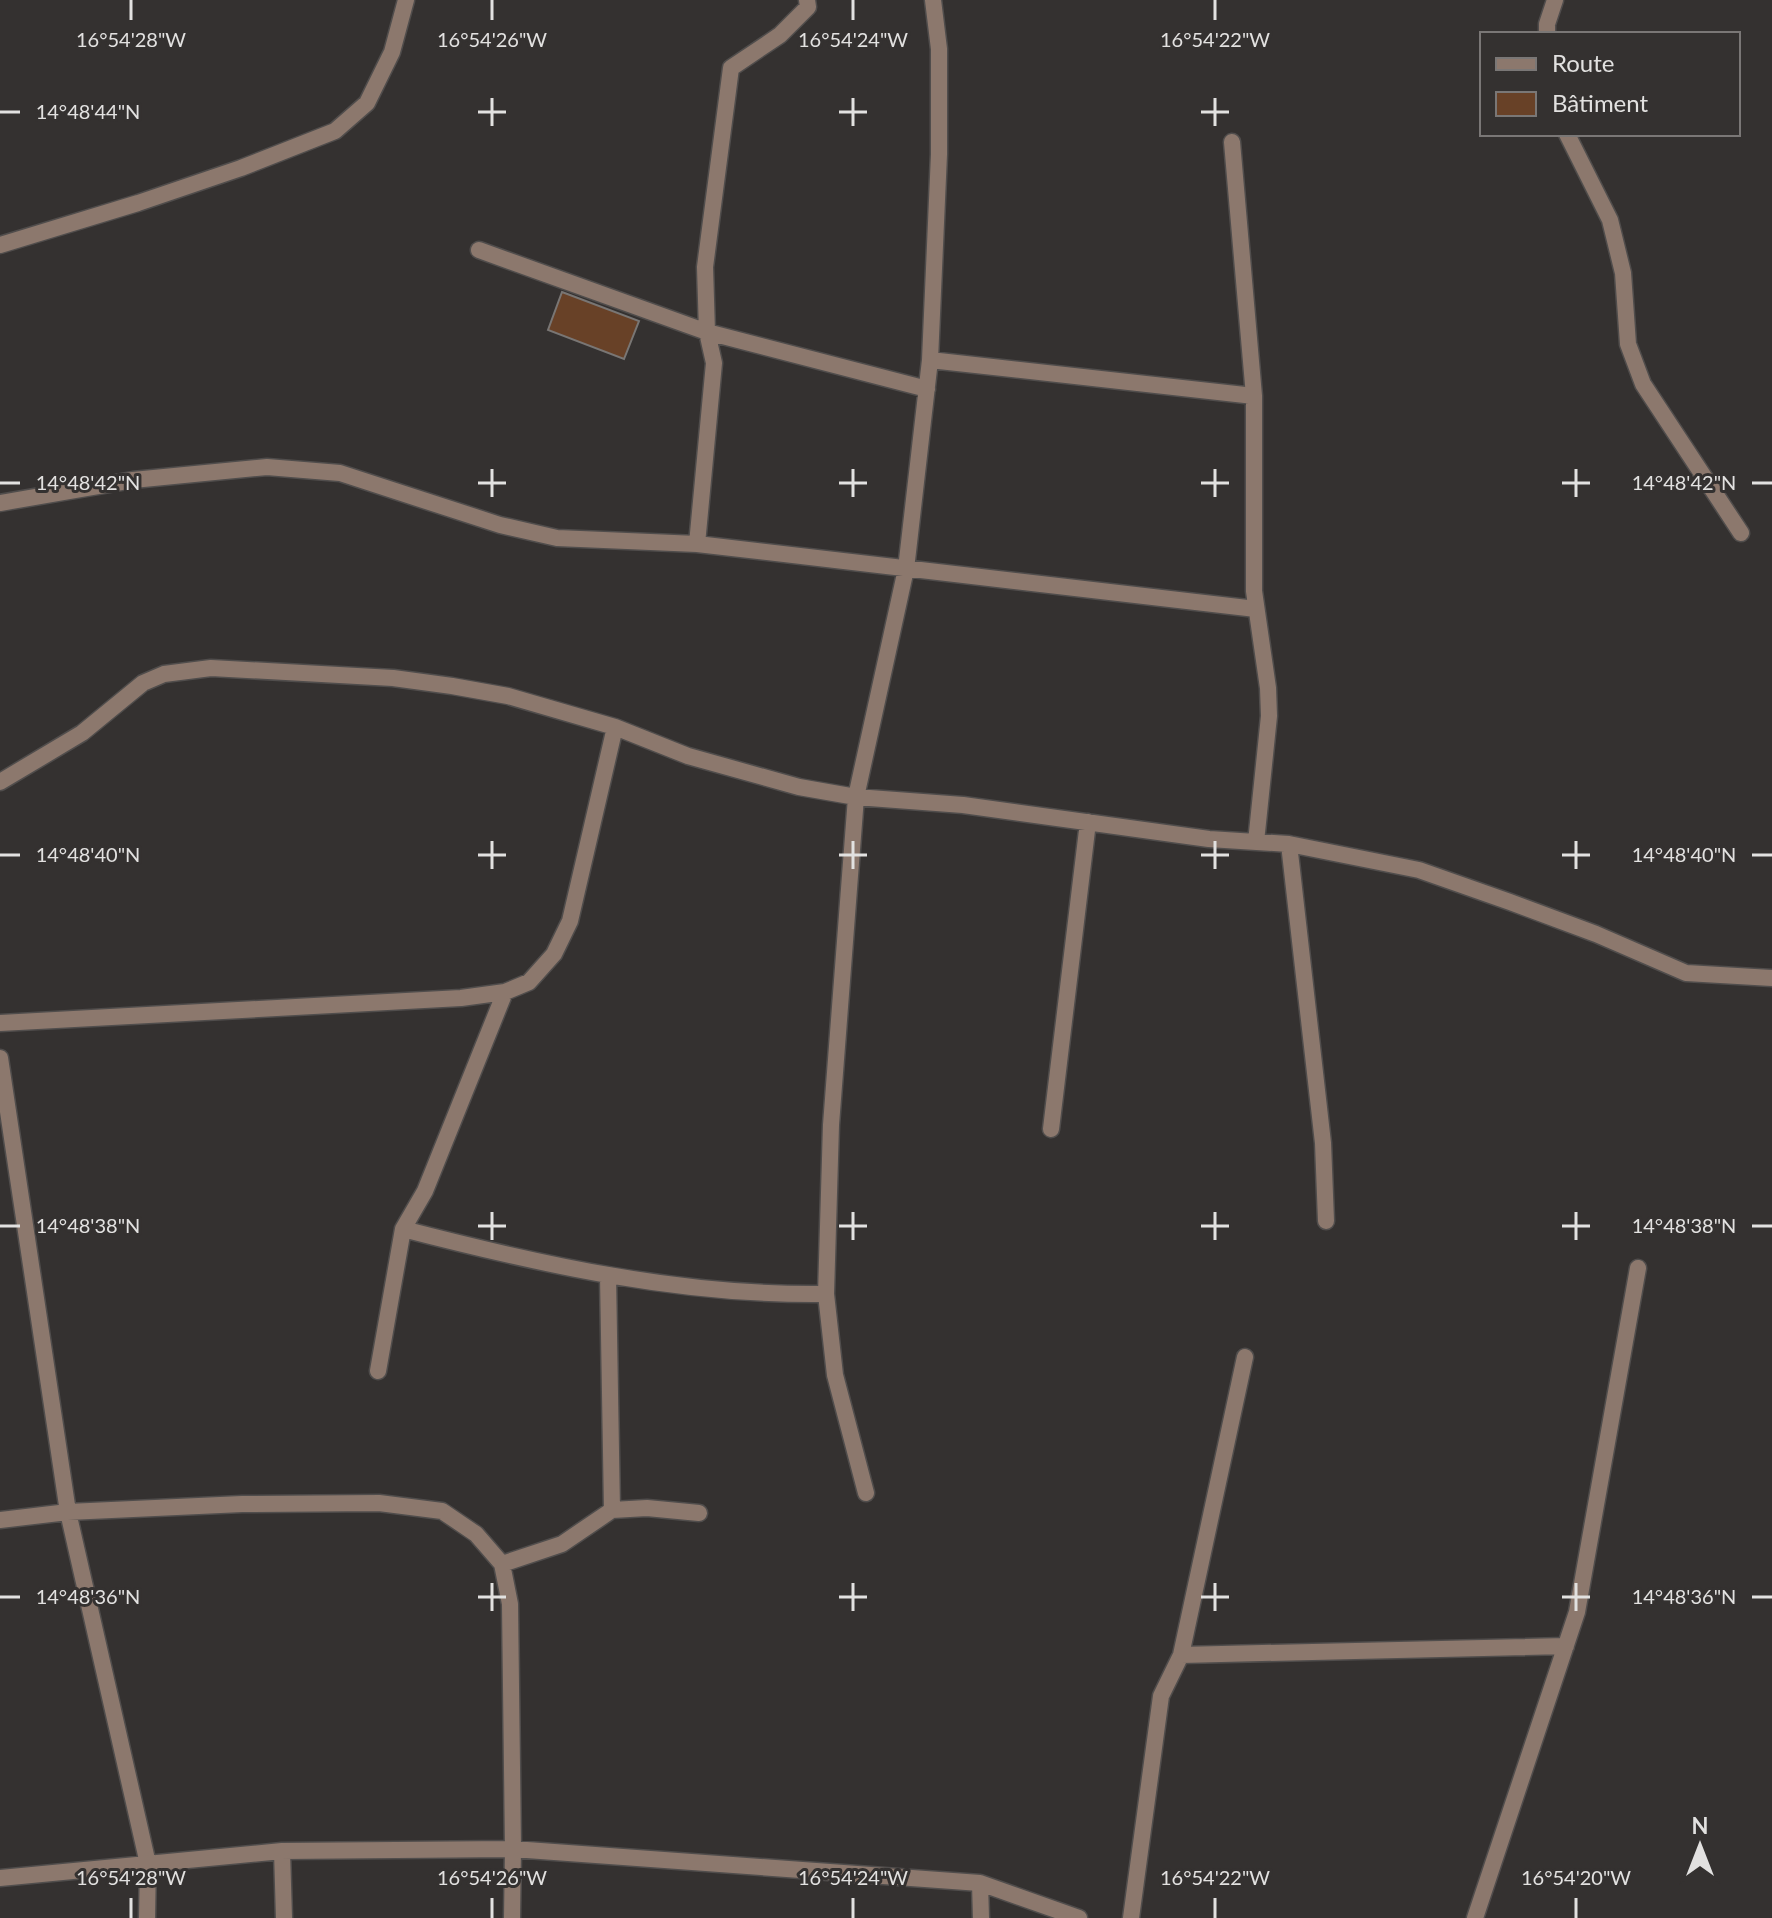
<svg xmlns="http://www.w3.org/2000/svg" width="1772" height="1918" font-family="Lato,sans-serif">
	<rect width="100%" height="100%" fill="#343130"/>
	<path fill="#684127" stroke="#797674" stroke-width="2" d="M562 292 639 321 624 359 548 330Z"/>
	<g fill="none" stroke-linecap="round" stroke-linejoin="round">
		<g stroke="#504d4c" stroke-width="19">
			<path id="minor" d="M1547 34V24L1555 0
				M1567 134 1610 220 1623 273 1628 344 1643 384 1741 533
				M0 245 138 203 241 168 335 131 367 103 392 52 406 0
				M479 250 707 332 927 389
				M930 360 1254 396 1232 142
				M1254 396V591L1268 688 1269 716 1256 842
				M0 503 133 480 267 467 340 473 500 525 557 538 697 544 1256 609
				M697 544 714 363 707 332 705 267 731 68 780 35 808 7 807 0
				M0 782 82 733 143 683 164 674 211 668 393 678 452 686 508 696 615 727 688 756 799 787 856 797 963 805 1209 839 1289 844 1419 870 1510 902 1596 934 1686 973 1772 978
				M1289 844 1323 1143 1326 1221
				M505 992 425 1191 403 1229C542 1265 682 1296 826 1294
				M0 1023 461 998 505 992 529 982 554 954 570 921 615 727
				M0 1058 68 1512 148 1864 147 1918
				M1051 1129 1088 822
				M378 1371 403 1229
				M866 1493 835 1375 826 1294 831 1125 856 797 906 569 930 360 939 154V49L933 0
				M612 1510 647 1508 699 1513
				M0 1520 68 1512 242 1504 379 1503 442 1511 476 1534 502 1564 510 1604 513 1849 512 1918
				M502 1564 562 1544 612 1510 608 1276
				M1181 1655 1566 1646
				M282 1851 284 1918
				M0 1878 282 1851 513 1849 980 1883 1079 1918
				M980 1883 981 1918
				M1131 1918 1161 1696 1181 1655 1245 1357
				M1475 1918 1577 1612 1638 1268"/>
		</g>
		<use href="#minor" stroke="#8c786d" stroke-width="16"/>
	</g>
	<path fill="none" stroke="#e2e1e0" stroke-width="3" d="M131 0V20M492 0V20M853 0V20M1215 0V20M492 98V126M853 98V126M1215 98V126M0 112H20M478 112H506M839 112H867M1201 112H1229M492 469V497M853 469V497M1215 469V497M1576 469V497M0 483H20M478 483H506M839 483H867M1201 483H1229M1562 483H1590M1752 483H1772M492 841V869M853 841V869M1215 841V869M1576 841V869M0 855H20M478 855H506M839 855H867M1201 855H1229M1562 855H1590M1752 855H1772M492 1212V1240M853 1212V1240M1215 1212V1240M1576 1212V1240M0 1226H20M478 1226H506M839 1226H867M1201 1226H1229M1562 1226H1590M1752 1226H1772M492 1583V1611M853 1583V1611M1215 1583V1611M1576 1583V1611M0 1597H20M478 1597H506M839 1597H867M1201 1597H1229M1562 1597H1590M1752 1597H1772M131 1898V1918M492 1898V1918M853 1898V1918M1215 1898V1918M1576 1898V1918"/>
	<g font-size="20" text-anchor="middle" fill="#e2e1e0" stroke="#343130" stroke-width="6" stroke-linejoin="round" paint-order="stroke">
		<text x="131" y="47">16°54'28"W</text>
		<text x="492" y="47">16°54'26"W</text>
		<text x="853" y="47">16°54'24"W</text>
		<text x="1215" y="47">16°54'22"W</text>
		<text x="88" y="119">14°48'44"N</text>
		<text x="88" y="490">14°48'42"N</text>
		<text x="1684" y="490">14°48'42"N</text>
		<text x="88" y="862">14°48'40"N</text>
		<text x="1684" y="862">14°48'40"N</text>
		<text x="88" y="1233">14°48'38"N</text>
		<text x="1684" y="1233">14°48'38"N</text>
		<text x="88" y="1604">14°48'36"N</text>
		<text x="1684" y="1604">14°48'36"N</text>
		<text x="131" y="1885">16°54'28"W</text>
		<text x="492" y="1885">16°54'26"W</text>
		<text x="853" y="1885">16°54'24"W</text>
		<text x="1215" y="1885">16°54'22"W</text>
		<text x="1576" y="1885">16°54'20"W</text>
	</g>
	<rect x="1480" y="32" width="260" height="104" fill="#343130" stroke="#7a7776" stroke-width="2"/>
	<rect x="1496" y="58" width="40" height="12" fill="#8c786d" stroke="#7a7776" stroke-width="2"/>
	<text x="1552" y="72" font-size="24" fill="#e2e1e0">Route</text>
	<rect x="1496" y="92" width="40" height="24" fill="#684127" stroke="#7a7776" stroke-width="2"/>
	<text x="1552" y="112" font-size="24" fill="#e2e1e0">Bâtiment</text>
	<g transform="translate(1700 1846)" stroke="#343130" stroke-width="6" paint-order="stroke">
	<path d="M0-6L14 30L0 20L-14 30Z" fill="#e2e1e0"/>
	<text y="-12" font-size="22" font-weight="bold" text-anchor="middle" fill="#e2e1e0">N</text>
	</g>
</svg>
